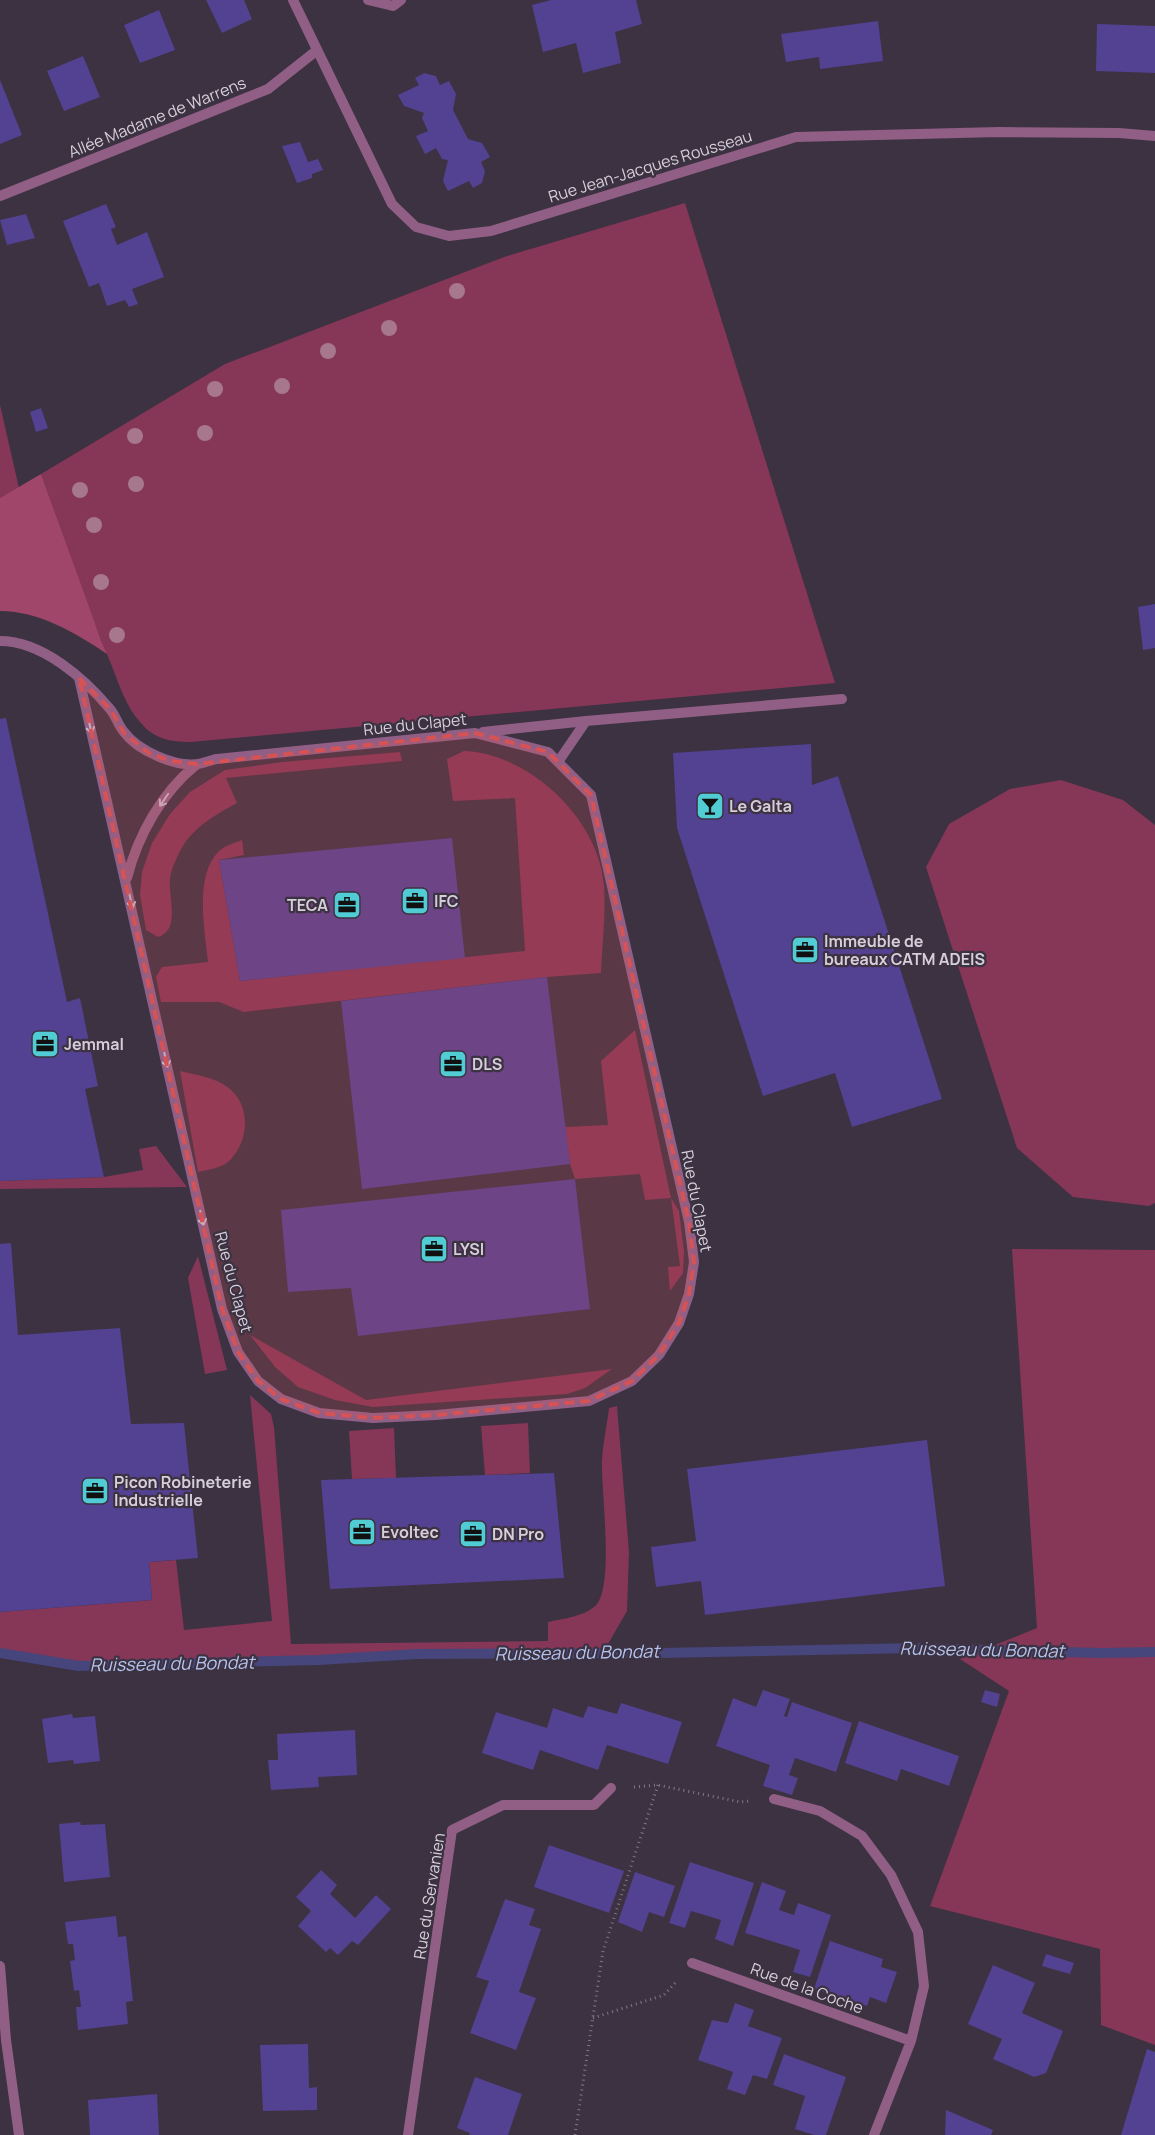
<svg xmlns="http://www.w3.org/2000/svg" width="1155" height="2135" font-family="Manrope,sans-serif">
	<rect width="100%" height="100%" fill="#3c3242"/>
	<path fill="#863656" d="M685 203 835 683 191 742C170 742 154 739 140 722 126 707 119 684 111 664 85 602 64 538 41 474L225 364 504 257Z
		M0 405 19 488 0 498Z
		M464 751C529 753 600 820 604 886 606 914 602 945 601 973L547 977 244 1012 219 1002H161L156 977 162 967 208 962C205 931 194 877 218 852 224 846 234 843 242 840L244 855 219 860 240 981 525 951 515 798 453 801 447 759Z
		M400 752 402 761 226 778 237 803C217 814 195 826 183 846 178 854 171 869 170 878 168 897 181 930 158 937L146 930 140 895 142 872 152 843 170 814 190 792 225 770 282 762Z
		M1061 780 1123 800 1155 825V1203L1149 1206 1073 1197 1017 1148 926 867 949 824 1010 789Z
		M635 1030 671 1198 679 1211 684 1252 683 1273 670 1291 668 1267 680 1266 671 1198 645 1200 640 1174 575 1179 570 1164 565 1127 608 1125 601 1061Z
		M180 1071C196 1075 219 1078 231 1090 252 1109 248 1144 228 1162 221 1168 207 1170 198 1172Z
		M156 1146 187 1187 0 1189V1181L104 1177 143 1170 139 1149Z
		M1012 1249 1155 1250V2045L1101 2025 1100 1949 930 1906 1009 1691 960 1659 1037 1628Z
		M198 1256 227 1370 205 1374 188 1278Z
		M250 1335 366 1400 612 1369 585 1388 567 1394 373 1407 335 1400 298 1387 275 1367Z
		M250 1395 271 1414 274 1427 291 1644 548 1641V1622C562 1619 587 1616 597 1604 614 1581 601 1492 602 1461 603 1443 607 1425 609 1408L617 1406 629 1552 627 1611 608 1644 589 1654 79 1666 0 1654V1612L152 1600 149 1562 176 1560 184 1630 272 1621Z
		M528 1423 530 1473 485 1475 481 1426Z
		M394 1428 396 1478 352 1479 349 1431Z"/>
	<path fill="#a0466a" d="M41 474 101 640 107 654C76 633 39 611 0 611V498Z"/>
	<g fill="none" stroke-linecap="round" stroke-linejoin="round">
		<path stroke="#46467d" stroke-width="10" d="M0 1653 79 1666 318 1660 417 1654 660 1653 917 1648 1101 1653 1155 1652"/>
	</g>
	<path fill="#534191" d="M206 0H244L252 19 222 33Z
		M551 0H636L642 24 615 32 621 63 583 73 576 43 543 52 532 5Z
		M159 10 175 50 140 63 124 25Z
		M878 21 883 61 820 69 819 57 786 62 781 34Z
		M1097 24 1155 26V73L1096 71Z
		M83 56 100 97 64 111 47 71Z
		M424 73 436 76 440 85 449 81 456 94 453 110 468 139 482 143 490 157 481 162 485 171 482 183 473 188 469 181 448 191 443 181 448 160 442 159 436 148 425 154 416 136 428 131 422 118 424 113 404 106 398 95 419 85 415 78Z
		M0 80 22 135 0 144Z
		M300 142 308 162 318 159 323 170 312 174V178L297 183 282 146Z
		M106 204 116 227 111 229 117 245 147 232 164 277 132 289 138 304 129 307 125 300 107 306 99 283 89 287 63 221Z
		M26 214 35 238 7 245 0 220Z
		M41 408 48 428 36 432 30 412Z
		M1155 604V648L1143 650 1138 607Z
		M6 718 67 1002 80 998 98 1086 85 1089 104 1177 0 1181V719Z
		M811 744 812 785 838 776 942 1099 852 1127 835 1073 763 1096 677 828 673 753Z
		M452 838 465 958 240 981 219 860Z
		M547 977 570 1164 362 1189 341 1001Z
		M575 1179 590 1309 358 1336 351 1288 288 1292 281 1210Z
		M11 1243 18 1335 120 1328 131 1424 184 1423 198 1558 149 1562 152 1600 0 1612V1244Z
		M927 1440 945 1586 705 1615 701 1581 656 1587 651 1547 696 1541 687 1469Z
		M554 1473 564 1578 330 1589 321 1480Z
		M763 1690 790 1699 784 1716 787 1717 792 1702 852 1723 836 1772 795 1758 789 1775 798 1778 792 1795 763 1786 770 1765 716 1746 733 1698 756 1707Z
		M985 1690 1000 1694 997 1707 981 1702Z
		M621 1703 682 1722 668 1764 607 1745 598 1770 540 1750 533 1770 482 1753 496 1712 547 1728 553 1708 583 1718 588 1706 617 1714Z
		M72 1714 73 1718 95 1716 100 1761 74 1764 73 1760 48 1763 42 1719Z
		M859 1721 959 1756 949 1786 901 1769 897 1781 845 1763Z
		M355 1730 357 1775 318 1777 319 1787 271 1790 268 1760H278L277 1734Z
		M80 1822 81 1825 105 1824 110 1877 64 1882 59 1824Z
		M549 1845 624 1871 609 1913 534 1887Z
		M690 1862 754 1883 733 1946 715 1939 721 1920 691 1911 685 1928 669 1923Z
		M321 1870 337 1885 330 1894 355 1918 376 1895 391 1909 358 1945 352 1941 338 1955 330 1948 326 1952 298 1926 311 1911 296 1897Z
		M635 1872 675 1886 664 1917 649 1912 642 1932 618 1922Z
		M762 1882 786 1891 779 1910 794 1915 798 1903 831 1915 810 1977 793 1972 800 1950 745 1933Z
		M505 1899 535 1909 529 1925 541 1929 519 1992 536 1998 516 2050 470 2033 489 1981 476 1977Z
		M116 1916 118 1937 126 1936 133 2001 126 2002 128 2024 78 2030 76 2007H81L79 1990 74 1991 70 1961 75 1960 73 1944H68L65 1922Z
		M830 1941 883 1959 881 1967 897 1972 886 2003 870 1997 867 2006 814 1989Z
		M1046 1954 1074 1963 1070 1974 1042 1966Z
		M993 1965 1035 1983 1022 2013 1063 2031 1046 2073 1034 2077 993 2059 1002 2039 968 2024Z
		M735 2003 754 2010 748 2026 782 2038 767 2079 753 2075 745 2095 727 2089 733 2072 698 2060 712 2020 728 2023Z
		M308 2044 309 2088 317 2087V2110L263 2111 260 2045Z
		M1147 2049 1155 2052V2135H1121Z
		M784 2054 846 2077 826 2135H814L795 2129 805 2096 773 2085Z
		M475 2077 522 2094 508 2135H469L470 2133 457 2128Z
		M157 2094 159 2135H90L88 2100Z
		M946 2110 993 2130 991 2135H945Z"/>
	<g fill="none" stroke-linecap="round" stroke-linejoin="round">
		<path stroke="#817886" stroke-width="3" stroke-dasharray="1 4" stroke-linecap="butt" d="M634 1787 658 1785 740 1802 751 1801
			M593 2018 664 1995 677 1981
			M575 2135 603 1951 658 1785"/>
		<path stroke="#915f85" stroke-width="10" d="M368 0 393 6 401 0
			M0 196 268 89 316 51
			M0 641C42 641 84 678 110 709 116 716 118 725 124 732 138 751 175 767 198 764 204 763 211 760 217 759L475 733 548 752 591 795 689 1222 694 1262 689 1294 679 1323 659 1355 632 1381 589 1401 436 1415 373 1418 319 1413 281 1399 258 1381 238 1352 222 1309 79 678
			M483 732 586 721
			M558 762 586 721 842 699
			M127 878C138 835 162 792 197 764
			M774 1799 820 1811 862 1836 891 1875 918 1932 924 1986 911 2041 874 2135
			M692 1963 911 2041
			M0 1966 6 2040 19 2135
			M408 2135 452 1830 503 1805H594L611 1788"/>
		<path stroke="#915f85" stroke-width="10" d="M293 0 392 204 416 227 449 236 491 231 796 137 999 132 1119 133 1155 136"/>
	</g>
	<g fill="#a6778d">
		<circle cx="457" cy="291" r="8"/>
		<circle cx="389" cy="328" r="8"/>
		<circle cx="328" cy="351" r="8"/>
		<circle cx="282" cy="386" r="8"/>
		<circle cx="215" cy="389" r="8"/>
		<circle cx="205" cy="433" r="8"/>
		<circle cx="135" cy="436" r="8"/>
		<circle cx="136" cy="484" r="8"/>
		<circle cx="80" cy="490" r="8"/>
		<circle cx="94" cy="525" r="8"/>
		<circle cx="101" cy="582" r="8"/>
		<circle cx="117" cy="635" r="8"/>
	</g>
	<defs><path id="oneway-shaft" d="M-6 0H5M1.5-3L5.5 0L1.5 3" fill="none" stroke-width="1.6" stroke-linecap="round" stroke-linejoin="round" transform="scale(1.25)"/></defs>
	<g stroke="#c7b9c8">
		<use href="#oneway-shaft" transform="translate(90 726) rotate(77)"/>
		<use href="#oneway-shaft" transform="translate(164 800) rotate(124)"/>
		<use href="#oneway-shaft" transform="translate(131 901) rotate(77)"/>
		<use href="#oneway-shaft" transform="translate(166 1060) rotate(77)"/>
		<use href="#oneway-shaft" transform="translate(202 1218) rotate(77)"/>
	</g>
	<path fill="#d65254" fill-opacity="0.2" stroke="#d65254" stroke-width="4" stroke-dasharray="10 6" stroke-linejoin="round" d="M79 678 111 710 124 733 149 753 171 761 197 764 475 733 548 752 591 795 689 1222 694 1262 689 1294 679 1323 659 1355 632 1381 589 1401 436 1415 373 1418 319 1413 281 1399 258 1381 238 1352 222 1309Z"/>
	<defs>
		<g id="bar-square" transform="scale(1.4375)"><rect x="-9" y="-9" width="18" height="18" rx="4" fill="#51ccd4" stroke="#3c3242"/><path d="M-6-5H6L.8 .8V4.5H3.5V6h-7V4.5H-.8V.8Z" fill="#111"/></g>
		<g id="office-square" transform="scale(1.4375)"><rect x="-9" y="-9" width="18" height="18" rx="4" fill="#51ccd4" stroke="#3c3242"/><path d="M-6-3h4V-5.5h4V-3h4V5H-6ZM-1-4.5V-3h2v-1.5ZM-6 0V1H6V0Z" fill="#111"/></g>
	</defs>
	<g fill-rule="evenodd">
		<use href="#bar-square" x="710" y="806"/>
		<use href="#office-square" x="415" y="901"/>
		<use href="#office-square" x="347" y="905"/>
		<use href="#office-square" x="805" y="950"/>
		<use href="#office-square" x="45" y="1044"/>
		<use href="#office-square" x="453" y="1064"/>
		<use href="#office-square" x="434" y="1249"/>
		<use href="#office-square" x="95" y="1491"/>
		<use href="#office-square" x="362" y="1532"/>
		<use href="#office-square" x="473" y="1534"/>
	</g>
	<g text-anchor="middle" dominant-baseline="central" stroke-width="4.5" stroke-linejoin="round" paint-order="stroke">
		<g font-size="16" fill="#d5cfd9" stroke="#3c3242">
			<text transform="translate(157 117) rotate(-22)">Allée Madame de Warrens</text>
			<text transform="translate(650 166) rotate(-17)">Rue Jean-Jacques Rousseau</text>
			<text transform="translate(415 724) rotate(-6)">Rue du Clapet</text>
			<text transform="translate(697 1201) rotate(79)">Rue du Clapet</text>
			<text transform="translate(234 1282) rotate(75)">Rue du Clapet</text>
			<text transform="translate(429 1896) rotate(-81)">Rue du Servanien</text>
			<text transform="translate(807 1988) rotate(20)">Rue de la Coche</text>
		</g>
		<g font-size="16" font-weight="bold" fill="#d5cfd9" stroke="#3c3242" text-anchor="start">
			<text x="729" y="806">Le Galta</text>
			<text x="434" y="901">IFC</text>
			<text x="328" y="905" text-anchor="end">TECA</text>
			<text x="824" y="941">Immeuble de<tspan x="824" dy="18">bureaux CATM ADEIS</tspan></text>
			<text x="64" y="1044">Jemmal</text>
			<text x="472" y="1064">DLS</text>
			<text x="453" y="1249">LYSI</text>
			<text x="114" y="1482">Picon Robineterie<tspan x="114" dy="18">Industrielle</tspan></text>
			<text x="381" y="1532">Evoltec</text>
			<text x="492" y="1534">DN Pro</text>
		</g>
		<g font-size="18" font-style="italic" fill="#b4c4ef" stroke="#3c3242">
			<text transform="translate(982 1649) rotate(1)">Ruisseau du Bondat</text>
			<text transform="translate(577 1652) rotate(-1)">Ruisseau du Bondat</text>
			<text transform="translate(172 1663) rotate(-1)">Ruisseau du Bondat</text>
		</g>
	</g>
</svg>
